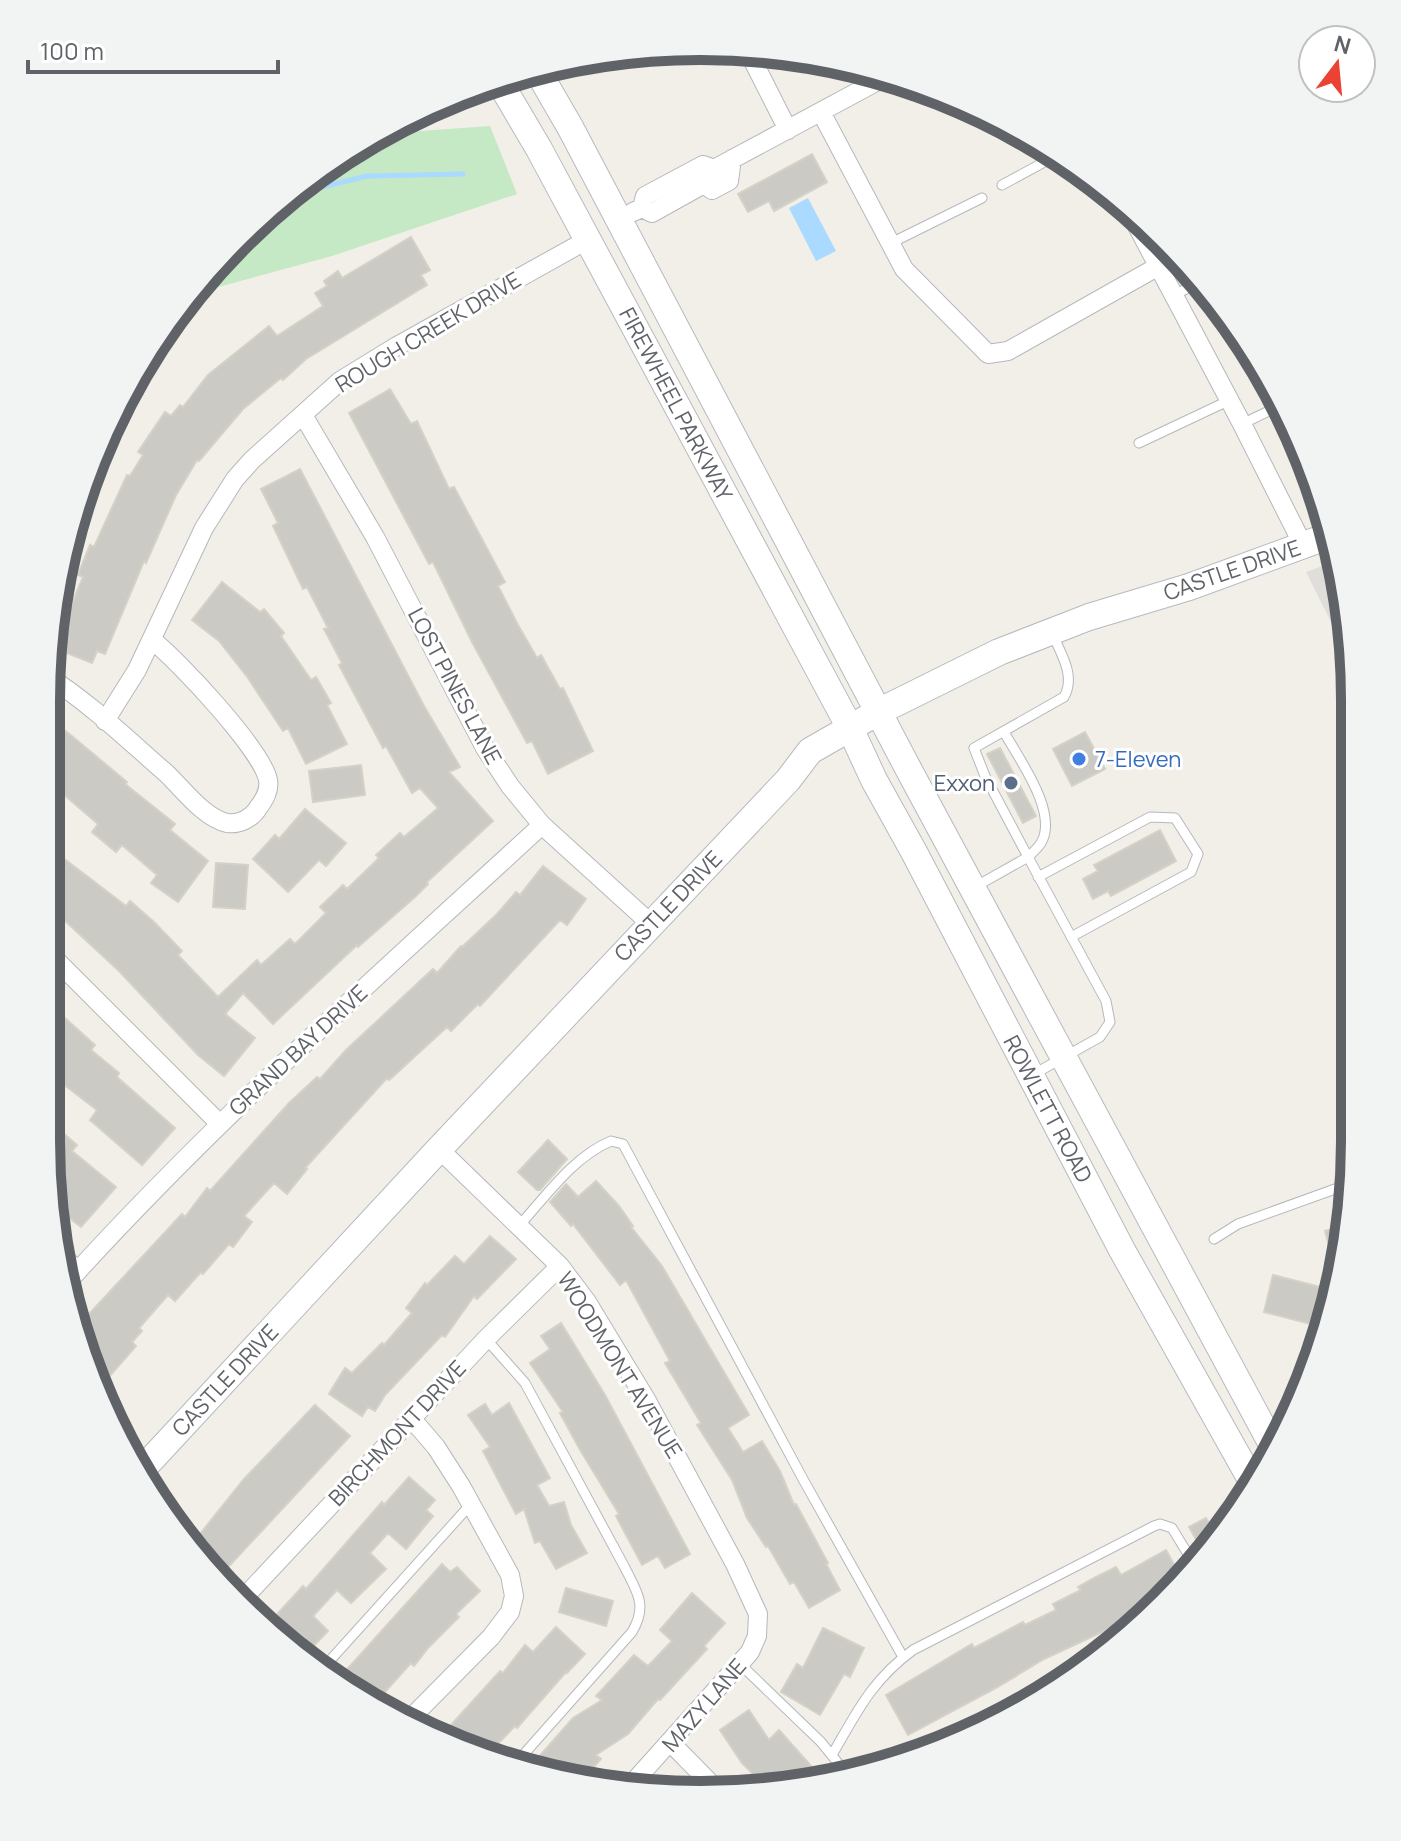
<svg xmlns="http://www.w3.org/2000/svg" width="1401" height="1841" font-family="Manrope,sans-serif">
	<rect width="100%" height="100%" fill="#f1efe8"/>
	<path fill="#e0deda" d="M1337 561 1349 616V658L1306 572Z"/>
	<path fill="#c5e8c5" d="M490 126 517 194 332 256 189 295 337 157 379 134Z"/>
	<path fill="#aadaff" d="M808 198 836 251 816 261 789 208Z"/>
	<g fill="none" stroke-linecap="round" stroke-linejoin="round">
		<path stroke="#aadaff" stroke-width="5" d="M298 193 367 176 463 174"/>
	</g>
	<path fill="#cccac5" stroke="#d6d1c6" stroke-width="2" d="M812 154 827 182 774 211 769 201 748 212 738 194Z
		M411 237 430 270 421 275 427 285 306 359 283 380 281 378 243 409 199 461 197 460 176 495 146 563 144 561 105 654 97 651 92 663 54 648 83 577 78 575 90 545 94 547 127 475 130 476 143 455 138 452 165 412 171 416 180 405 183 407 208 375 269 326 277 336 323 306 315 293 327 286 324 281 338 271 342 278Z
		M390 389 411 424 417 421 449 489 454 487 505 582 498 586 518 625 537 658 541 655 560 689 563 688 593 751 548 774 532 741 527 743 472 642 433 562 429 564 349 413Z
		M300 469 424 706 460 767 449 772 493 821 427 882 428 884 415 897 358 947 357 945 273 1024 243 993 225 1014 255 1038 224 1076 198 1055 119 971 47 904V832L64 846 58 854 126 906 130 901 154 922 182 951 178 955 218 997 257 960 261 965 290 939 295 944 326 913 320 907 343 885 347 889 379 858 376 855 400 833 404 837 438 808 420 788 412 793 386 746 383 748 339 665 342 663 324 629 328 628 307 587 303 589 273 526 278 523 261 489Z
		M222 582 260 612 264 609 284 633 281 636 311 680 316 677 331 703 327 705 347 744 306 764 288 728 283 731 248 678 219 641 192 620Z
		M47 719 67 732 127 782 125 784 175 824 170 830 208 861 178 902 151 883 157 875 122 845 116 852 92 832 98 824 47 780Z
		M1085 732 1105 769 1072 786 1053 749Z
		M1000 748 1036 816 1023 823 987 754Z
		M361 765 365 795 313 802 309 771Z
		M305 809 346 843 326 866 319 860 288 892 253 859 275 835 279 839Z
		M1160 830 1176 861 1111 896 1108 891 1093 899 1083 879 1098 871 1094 865Z
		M216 863 248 865 245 909 213 907Z
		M543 866 586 899 567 925 560 920 480 1006 478 1004 451 1031 447 1027 389 1080 387 1078 305 1168 307 1169 287 1194 274 1183 244 1216 252 1222 233 1247 229 1244 203 1274 201 1272 175 1301 168 1295 139 1328 142 1331 132 1342 136 1346 100 1387 76 1328 182 1214 185 1217 207 1188 210 1191 289 1103 317 1077 320 1079 346 1050 433 969 437 973 461 946 462 947 497 914 516 892 520 895Z
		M46 1001 95 1045 91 1050 119 1073 117 1077 175 1128 142 1165 90 1120 97 1110 46 1071Z
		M46 1118 77 1145 72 1151 116 1187 81 1227 55 1207 46 1140Z
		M548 1140 567 1159 540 1190H537L518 1172Z
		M596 1181 619 1206 633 1226 631 1227 662 1266 749 1415 728 1428 743 1452 762 1441 780 1471 794 1505 796 1504 828 1563 826 1564 840 1590 809 1608 794 1582 790 1584 768 1546 766 1547 747 1518 732 1480 697 1425 701 1423 665 1363 670 1361 626 1280 620 1285 573 1224 571 1226 550 1202 566 1184 578 1197Z
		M1349 1224V1226L1337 1277 1325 1231Z
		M490 1236 516 1259 477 1299 474 1296 445 1337 442 1335 385 1395 375 1411 368 1407 362 1416 329 1394 345 1368 352 1373 382 1343 384 1345 412 1313 406 1308 425 1283 427 1285 455 1256 464 1264Z
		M1273 1275 1324 1288 1315 1325 1264 1312Z
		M561 1323 605 1395 690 1554 665 1568 658 1556 642 1565 616 1516 619 1514 579 1448 560 1413 563 1412 530 1363 550 1349 541 1336Z
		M509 1403 550 1478 537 1485 549 1506 564 1502 571 1525 587 1553 556 1569 540 1541 535 1543 524 1509 516 1514 483 1451 490 1447 468 1415 485 1404 492 1415Z
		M315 1405 350 1436 218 1578 192 1544 244 1479Z
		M409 1477 435 1500 426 1510 433 1516 406 1549 388 1533 370 1553 386 1569 351 1603 337 1590 313 1616 328 1631 307 1653 267 1625 303 1586 306 1589 382 1502 384 1505Z
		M1206 1518 1216 1535 1203 1552 1189 1527Z
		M1166 1550 1182 1579 1172 1593 1104 1631 1044 1659 996 1688 908 1735 886 1695 972 1644 974 1648 1023 1622 1025 1625 1056 1610 1053 1604 1081 1590 1078 1587 1096 1577 1116 1567 1121 1575Z
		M442 1564 450 1572 457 1567 480 1591 456 1614 459 1617 428 1648 414 1666 411 1663 376 1702 340 1677Z
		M566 1588 613 1601 606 1626 559 1612Z
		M692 1593 725 1623 704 1646 707 1649 660 1700 658 1699 628 1734 596 1755 601 1759 580 1783 529 1768 573 1718 602 1700 596 1696 634 1655 648 1666 672 1641 660 1630Z
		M556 1627 585 1654 567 1673 566 1672 517 1728 515 1726 488 1754 440 1737 500 1671 503 1673 525 1645 533 1652Z
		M823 1628 864 1648 850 1677 844 1674 820 1715 781 1692 797 1664 803 1668Z
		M749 1710 769 1740 779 1730 822 1778 768 1789 742 1763 720 1730Z"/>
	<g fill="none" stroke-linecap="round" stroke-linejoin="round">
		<g stroke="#b5b8bc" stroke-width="11">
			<path id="lane" d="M1002 185 1059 154
				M889 244 982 198
				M1174 295 1200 282
				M1242 424 1279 406
				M1139 443 1230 400
				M1004 732C1019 759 1059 813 1041 843 1038 848 1032 853 1028 857L985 776 974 748 1064 697C1076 676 1061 654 1052 633
				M1038 877 1150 817 1175 818 1198 854 1191 872 1071 937
				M973 888 1028 857 1106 1001 1110 1022 1100 1037 1034 1074
				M519 1226C546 1196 573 1157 611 1141L623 1144 804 1481 903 1657
				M1214 1239 1238 1224 1349 1184
				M486 1339 525 1383 624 1566C637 1592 648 1605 632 1632L516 1763
				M740 1664 821 1742 846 1773
				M325 1666 471 1504
				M832 1755C857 1712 871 1681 913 1650L1154 1526 1160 1524 1172 1528 1194 1564"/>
		</g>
		<g stroke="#b5b8bc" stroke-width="20">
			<path id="street" d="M748 51 788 130
				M821 112 904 269 988 354 1008 351 1157 267
				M704 184 712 190 729 181 732 159
				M642 208 645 196 703 165 714 169 887 76
				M1128 209 1242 424 1303 545
				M633 212 642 208 652 213 713 179 714 169
				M303 415 375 537 485 748 510 786 542 825 650 923
				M47 676C90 703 128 740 166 773 183 789 204 818 227 823 239 825 252 818 258 808 264 800 270 791 268 780 262 750 178 660 152 640
				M105 721 137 670 204 528 235 479 252 460 340 381 397 346 587 240
				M47 951 220 1124
				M439 1149 560 1266 587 1302 647 1401 735 1564 758 1614 757 1636 750 1652 630 1786
				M61 1255 78 1271
				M65 1285C213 1121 379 975 542 825
				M238 1604 486 1339 560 1266
				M405 1724 491 1637 510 1612 514 1596 510 1575 461 1486 436 1447 411 1418
				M671 1743 719 1792"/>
		</g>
		<g stroke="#b6babf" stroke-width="28">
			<path id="secondary" d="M537 70 570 127 910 772 1275 1450
				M499 81 539 149 850 728 874 780 914 852 1122 1250 1254 1485
				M138 1474 439 1149 788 780 810 751 878 712 999 652 1089 617 1189 587 1331 535"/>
		</g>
		<use href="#lane" stroke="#fff" stroke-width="9"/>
		<use href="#street" stroke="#fff" stroke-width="18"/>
		<use href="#secondary" stroke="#fff" stroke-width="26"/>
	</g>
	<circle fill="#3f7fe0" stroke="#fff" stroke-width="3" cx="1079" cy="759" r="8"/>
	<circle fill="#5c6f8a" stroke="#fff" stroke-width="3" cx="1011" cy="783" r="8"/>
	<g text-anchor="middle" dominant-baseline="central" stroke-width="6" stroke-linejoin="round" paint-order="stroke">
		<g font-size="22" fill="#5f6368" stroke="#fff">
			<text transform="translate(428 332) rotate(-31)">ROUGH CREEK DRIVE</text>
			<text transform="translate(676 404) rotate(62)">FIREWHEEL PARKWAY</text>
			<text transform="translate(1232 570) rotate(-19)">CASTLE DRIVE</text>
			<text transform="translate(455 686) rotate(62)">LOST PINES LANE</text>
			<text transform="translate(668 906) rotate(-46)">CASTLE DRIVE</text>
			<text transform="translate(298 1050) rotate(-43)">GRAND BAY DRIVE</text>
			<text transform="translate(1048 1109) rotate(62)">ROWLETT ROAD</text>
			<text transform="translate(620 1365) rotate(58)">WOODMONT AVENUE</text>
			<text transform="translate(225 1380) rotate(-47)">CASTLE DRIVE</text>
			<text transform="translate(397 1433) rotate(-47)">BIRCHMONT DRIVE</text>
			<text transform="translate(704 1705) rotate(-49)">MAZY LANE</text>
		</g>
		<g font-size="22" fill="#366cbe" stroke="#fff" text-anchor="start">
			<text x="1095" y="759">7-Eleven</text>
		</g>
		<g font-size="22" fill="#4e5e75" stroke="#fff" text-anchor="end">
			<text x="995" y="783">Exxon</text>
		</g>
	</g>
	<path d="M0 0H1401V1841H0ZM700 60H701A640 640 0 0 1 1341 700V1141A640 640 0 0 1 701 1781H700A640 640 0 0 1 60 1141V700A640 640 0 0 1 700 60Z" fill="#f2f3f3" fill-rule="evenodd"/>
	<path fill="none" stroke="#5f6368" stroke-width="10" d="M700 60H701A640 640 0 0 1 1341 700V1141A640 640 0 0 1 701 1781H700A640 640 0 0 1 60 1141V700A640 640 0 0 1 700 60Z"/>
	<g transform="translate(1337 64) rotate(16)"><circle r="38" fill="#ffffff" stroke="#bfc1c3" stroke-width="2"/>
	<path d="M0-6L14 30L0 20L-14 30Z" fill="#ea4335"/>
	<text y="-12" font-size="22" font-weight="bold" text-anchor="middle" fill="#5f6368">N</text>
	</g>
	<path d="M28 60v12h250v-12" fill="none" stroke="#5f6368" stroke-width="4"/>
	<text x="40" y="60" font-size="24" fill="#5f6368" stroke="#ffffff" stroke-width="6" paint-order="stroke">100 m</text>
</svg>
